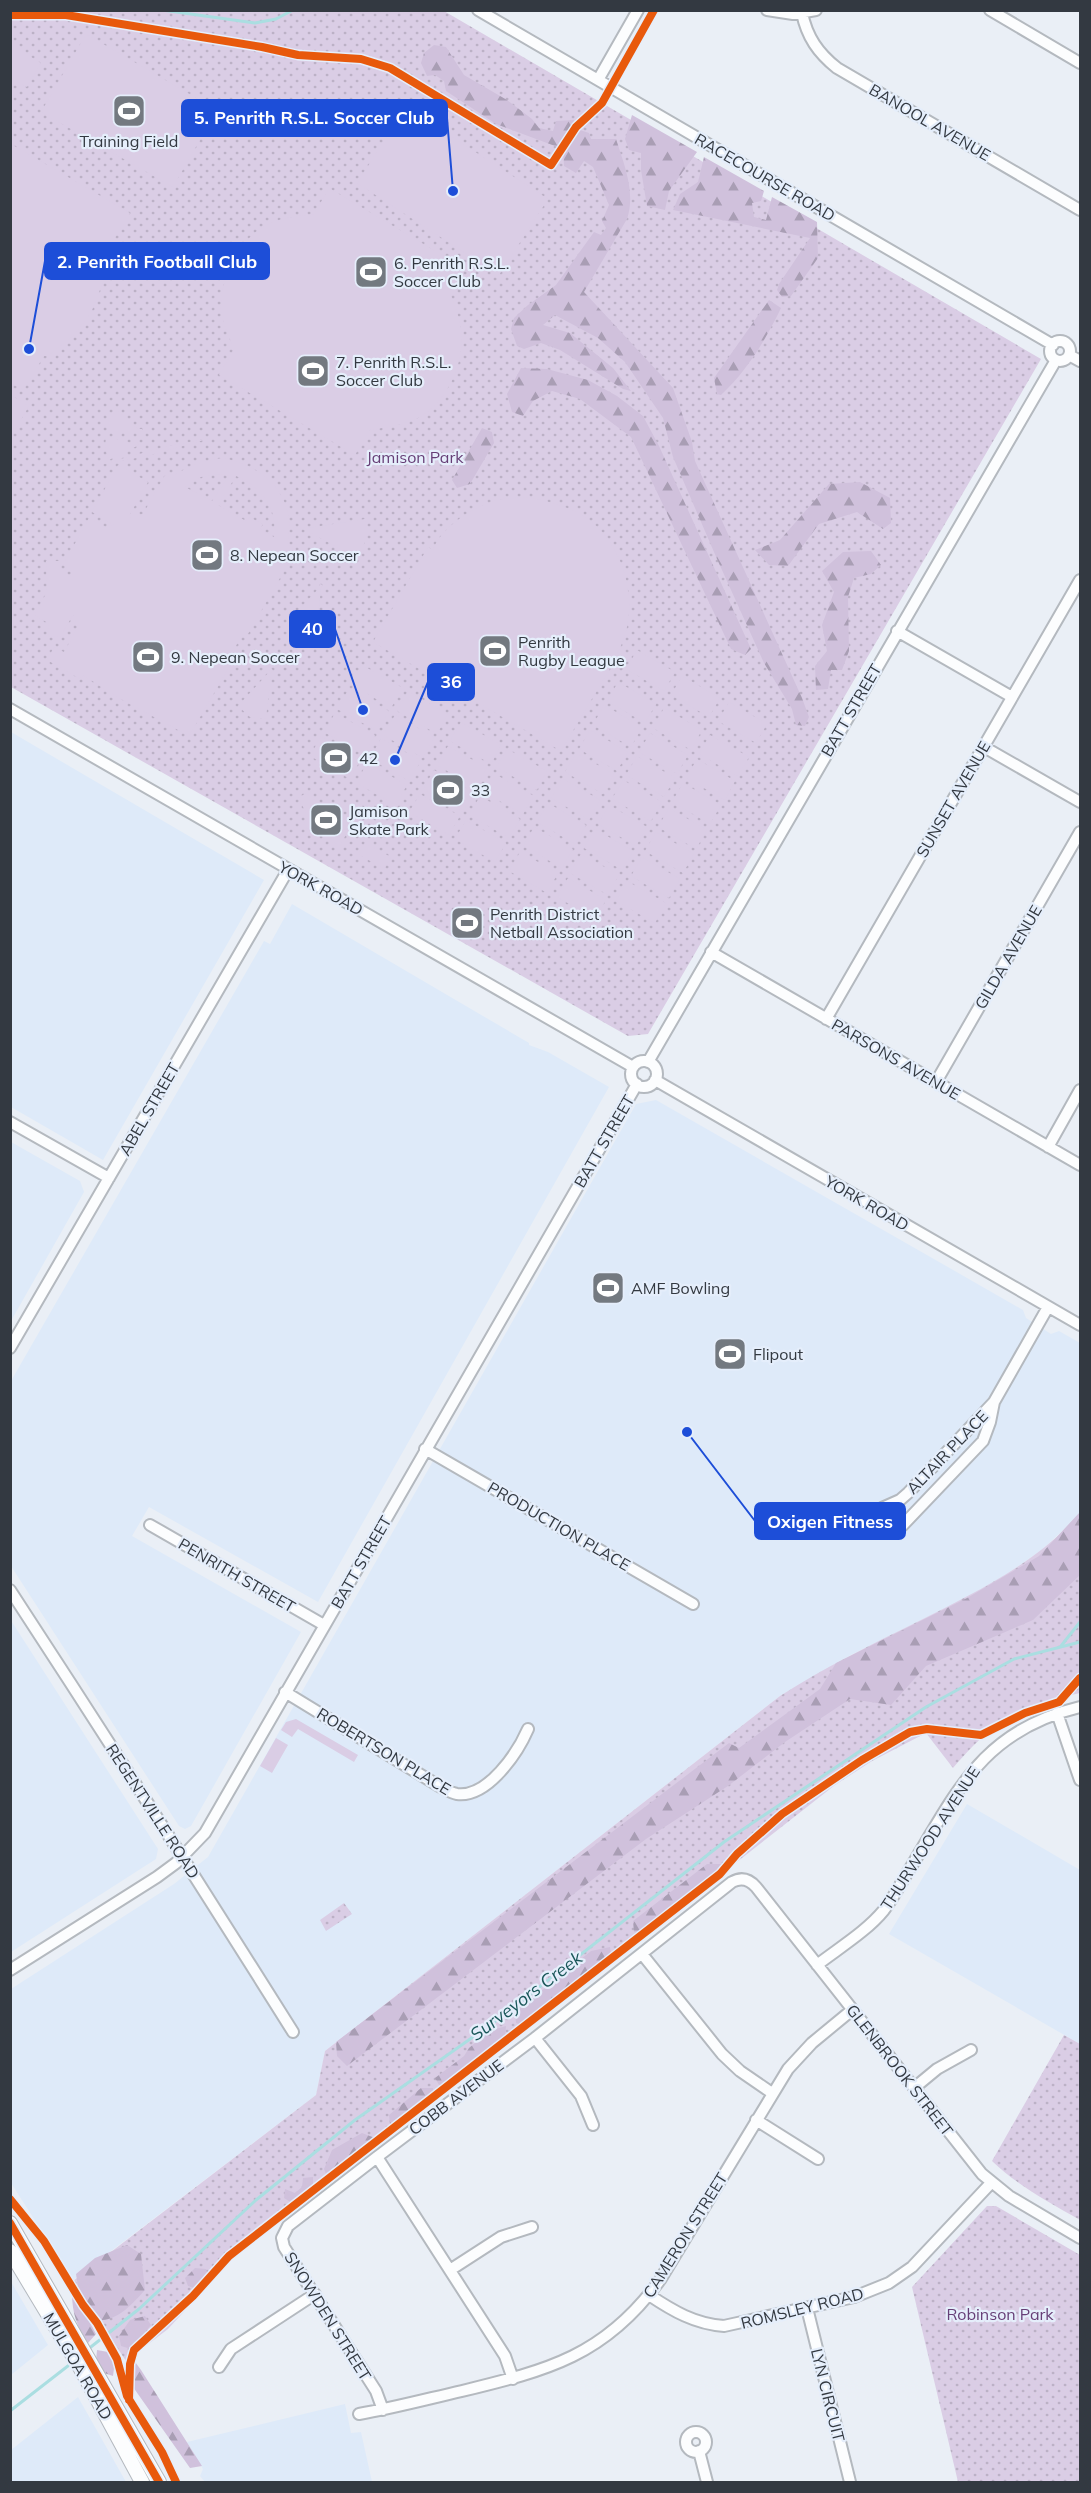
<svg xmlns="http://www.w3.org/2000/svg" width="1091" height="2493" font-family="Mulish,sans-serif">
	<defs>
		<pattern id="grass-dots" width="8" height="8" patternUnits="userSpaceOnUse" patternTransform="scale(1.5)"><rect width="8" height="8" fill="#dacde5"/><path d="M2 2h.1M6 6h.1" fill="none" stroke="#bcb1c6" stroke-width="1.8" stroke-linecap="round"/></pattern>
		<pattern id="forest-firs" width="22" height="20" patternUnits="userSpaceOnUse" patternTransform="scale(1.5)"><rect width="22" height="20" fill="#d0c1dc"/><path d="M5 1l3.5 6h-7zM16 11l3.5 6h-7z" fill="#a99eb4"/></pattern>
	</defs>
	<rect width="100%" height="100%" fill="#eaeff6"/>
	<path fill="#deeaf9" d="M11 732 264 880 103 1160 11 1107Z
		M292 904 529 1043V1045L548 1052 609 1087 318 1602 149 1507 132 1536 301 1632 191 1826 185 1829 179 1826 11 1566V1381L264 941 270 944Z
		M656 1100 1023 1310 1026 1318 1051 1334 1059 1331 1080 1343V1514L1043 1549 988 1587 851 1655 780 1696 325 2051 316 2095 73 2280 11 2183V1989L174 1884 208 1857 636 1104Z
		M11 1142 80 1181 84 1192 11 1321Z
		M10 1619 158 1849 156 1859 11 1952Z
		M967 1804 1080 1870V2044L889 1934Z
		M10 2280 48 2345 11 2375H10Z
		M78 2397 126 2482H11V2450Z
		M345 2404 351 2433 361 2432 372 2482H205L200 2476 203 2469 187 2442Z"/>
	<path fill="url(#grass-dots)" d="M11 11H444L1041 359 648 1034 628 1036 11 687Z
		M1080 1514V1693C1058 1697 1016 1713 997 1726 980 1737 966 1753 953 1768L926 1733 872 1761 835 1785 235 2256 168 2329 126 2361 73 2281 316 2095 325 2051 780 1696C824 1668 870 1645 917 1622 976 1592 1035 1564 1080 1514Z
		M344 1903 352 1914 326 1931 320 1920Z
		M1064 2035 1080 2044V2220C1049 2202 1018 2186 992 2161Z
		M987 2206H996L1080 2255V2482H958L912 2287Z"/>
	<path fill="url(#forest-firs)" d="M434 45 446 47 464 75 507 100 532 119 539 128 553 131 556 121 574 120 570 134 571 140 577 129 589 133 591 139H616C624 164 636 193 627 219L584 292 673 388 692 442 695 461 802 698 809 717 805 726 796 725 792 709 764 663 717 559 673 457 663 418 625 362 598 338 555 315 543 325 570 333 613 368 631 391 623 389 560 350 541 343 524 349 517 346 511 329 514 318 528 305 556 285 594 232 601 235 606 228 602 221 609 205 593 167 584 161 576 173 564 166 563 149 496 124 446 91 444 81 435 75 427 76 421 63 424 53Z
		M632 115 697 152 669 191 665 210 647 206 641 170V153L629 150 625 139Z
		M704 157 764 191 761 201 752 203 754 217 766 220 772 197 817 222 818 258 791 296 782 297 777 290 779 284 810 238 673 210 680 194 698 182Z
		M769 300 781 308C765 341 747 371 721 395L717 394 714 378Z
		M521 368 547 369 588 380 617 396 643 416 659 446 751 649 745 655 731 649 631 437 580 399 552 391 533 401 523 416 512 412 507 394Z
		M482 428 492 432 494 443 470 484 457 488 452 480Z
		M860 482 890 498 891 523 883 529 857 512 819 524 788 566 769 565 755 550 780 540 829 484Z
		M871 551 881 565 871 574 854 578 848 597 849 651 842 670H831L828 689 816 690 815 666 827 651 822 625 834 592 822 571 843 552Z
		M1080 1512V1575L1033 1620 926 1666 891 1705 850 1699 785 1742 728 1786 646 1839 347 2066 337 2056 336 2042 729 1743 739 1748 820 1689 836 1663 967 1598 1039 1556Z
		M707 1864H726L724 1871 643 1935 634 1932 633 1921Z
		M610 1947 612 1960 527 2027 516 2023 515 2012 591 1951Z
		M506 2026 505 2041 481 2063C460 2064 458 2080 439 2085L435 2078 464 2056 469 2048 489 2031Z
		M421 2088H433L434 2097 396 2128 390 2124 389 2115Z
		M362 2133 375 2138 365 2154 333 2177 326 2174 324 2169 332 2150Z
		M313 2177V2192L295 2205 284 2198 285 2189 295 2193 302 2187 303 2178Z
		M127 2245 141 2254 145 2290C134 2302 120 2319 102 2320L79 2293 76 2274 95 2258Z
		M195 2268 206 2269 208 2275 194 2288 188 2286 185 2278Z
		M72 2293H76C80 2309 89 2319 96 2334L88 2343C77 2327 72 2313 72 2293Z
		M145 2316 151 2325 131 2349 121 2346 119 2336 130 2320Z
		M97 2350 108 2352 115 2361 113 2376 104 2373 96 2361Z
		M133 2359 141 2370 202 2466 190 2468 133 2387 126 2366Z"/>
	<path fill="#dacde5" fill-rule="evenodd" d="M86 34 217 110 173 187 41 112Z
		M11 45 41 63 27 87 11 78Z
		M406 107 548 199 499 275 357 183Z
		M11 144 130 213 106 252 103 282 91 313 74 335 48 356H44L23 390 11 383Z
		M329 188 464 268 450 293C454 304 459 316 461 328 466 360 448 401 420 417 404 425 388 427 370 430L355 455 219 375 234 349C229 337 222 322 221 309 220 276 241 234 273 222 286 217 300 216 314 214Z
		M11 395 29 406 11 437Z
		M117 410 138 429H142V433H108L109 420Z
		M106 436 134 444 137 442 139 445 109 460 105 448Z
		M211 438 147 456 94 466 169 446Z
		M222 458C266 466 298 497 287 545L296 550 248 634 243 632 234 650 238 652 189 736 117 697 83 675 80 679 47 660 54 647 64 652 78 627 73 615 63 632V636L49 637 48 623 34 615 47 592 46 561H60L61 571 72 577 74 571 63 565 89 518 107 528 114 525 92 512 118 465 148 482 128 518 143 514 165 475 171 478C187 466 201 461 222 458ZM220 474 229 476 212 501 185 487 201 477ZM236 476C262 487 278 509 274 537L260 529 263 524 249 517 246 521 218 505Z
		M529 497C553 503 577 508 596 526 630 557 641 619 614 658L615 660 561 751 373 642 428 547 433 550C441 528 469 510 491 502 502 498 517 498 529 497Z
		M365 519 367 537 358 558 303 529 305 526 308 528Z
		M320 584 323 585 321 588 317 626 302 625 294 615 320 587Z
		M637 650 675 672 664 691 626 669Z
		M362 665 403 688 391 708 351 684Z
		M270 668 273 670 271 673 266 719 250 717 238 706 269 672Z
		M682 676 720 698 709 717 671 695Z
		M618 682 656 704 645 723 607 701Z
		M349 689 389 711 377 731 337 709Z
		M408 691 448 714 437 734 397 711Z
		M729 702 767 724 756 743 718 721Z
		M604 705 642 727 631 747 593 725Z
		M664 708 702 730 691 750 653 728Z
		M335 713 375 735 364 755 324 732Z
		M395 715 434 737 423 758 383 735Z
		M461 722 501 745 491 764 450 741Z
		M590 730 628 752 617 771 579 749Z
		M650 733 688 755 677 774 639 752Z
		M710 735 749 757 738 776 699 754Z
		M321 736 361 759 350 779 310 756Z
		M381 738 421 761 409 781 370 759Z
		M448 746 487 768 476 788 437 765Z
		M507 749 547 771 537 790 496 767Z
		M576 753 614 774 603 794 565 772Z
		M637 756 675 778 664 797 626 775Z
		M697 759 735 781 725 800 686 778Z
		M367 763 407 785 396 805 356 783Z
		M434 770 474 792 463 812 423 789Z
		M493 773 534 796 523 814 483 792Z
		M562 778 600 800 589 820 551 798Z
		M623 780 662 802 651 821 612 799Z
		M683 783 721 805 710 824 672 802Z
		M306 793 328 810 352 823 340 846 303 826 308 816 298 798Z
		M420 794 460 816 449 835 409 812Z
		M480 796 520 819 509 838 469 815Z
		M548 803 586 825 575 844 537 822Z
		M609 805 647 827 636 846 598 824Z
		M669 808 707 830 696 849 658 827Z
		M466 820 506 843 495 862 455 839Z
		M534 827 573 849 562 868 523 846Z
		M595 829 633 851 622 870 584 848Z
		M656 832 694 854 683 873 645 851Z
		M365 843 391 857 384 869 358 854Z
		M520 852 558 873 547 893 509 871Z
		M581 854 619 875 608 895 570 873Z
		M642 857 680 879 669 898 631 876Z
		M568 878 606 900 595 919 557 897Z
		M627 881 666 903 655 923 616 901Z
		M296 1719 358 1755 354 1762 298 1729 292 1737 281 1730 286 1722Z
		M276 1738 288 1745 272 1773 260 1766Z"/>
	<g fill="none" stroke-linecap="round" stroke-linejoin="round">
		<path stroke="#aadee1" stroke-width="3" d="M162 10 255 23 276 19 293 10
			M1061 1646 1080 1622
			M87 2350 139 2309 256 2200 355 2120 500 2018 724 1842 926 1707 1014 1659 1080 1642
			M10 2411 73 2362"/>
		<g stroke="#b4b9bf" stroke-width="14">
			<path id="minor" d="M478 10 1053 345
				M767 10 793 14 816 10
				M990 10 1080 63
				M802 13C807 37 818 53 837 68L1080 210
				M598 80 638 10
				M1050 351a10 10 0 1 1 20 0a10 10 0 1 1-20 0Z
				M1069 355 1080 361
				M897 631 1012 697
				M10 709 633 1067
				M984 747 1080 802
				M711 952 1080 1165
				M826 1019 1080 580
				M631 1074a13 13 0 1 1 26 0a13 13 0 1 1-26 0Z
				M648 1062 1056 360
				M655 1080 1080 1325
				M936 1082 1080 832
				M10 1122 109 1178
				M1048 1147 1080 1090
				M10 1348 288 870
				M994 1402 990 1422 983 1441 902 1526 893 1529 883 1524 879 1515 882 1508 900 1500 908 1493 994 1402 1048 1307
				M425 1449 693 1604
				M150 1525 324 1625
				M10 1590C106 1737 200 1884 293 2032
				M285 1692 439 1786C445 1789 451 1793 457 1794 488 1798 518 1752 528 1729
				M1057 1713 1080 1780
				M642 1954 722 2054 740 2071 772 2093
				M817 1965C839 1948 867 1931 884 1910 894 1897 902 1881 911 1867 958 1789 984 1730 1080 1707
				M10 1970 157 1877 176 1863 205 1833 637 1084
				M535 2038 581 2096 593 2125
				M914 2088 937 2069 971 2050
				M756 2120 818 2159
				M377 2157 288 2226 282 2238 284 2247 376 2391 383 2410
				M450 2270 501 2237 532 2227
				M649 2295C673 2311 695 2324 724 2326L854 2297 889 2283 912 2267 991 2183
				M807 2308 850 2482
				M219 2367 231 2349 315 2294
				M513 2379 505 2356 377 2157 535 2038 732 1882C741 1877 749 1879 756 1887L982 2174 1009 2196 1080 2238
				M359 2414C393 2408 427 2399 462 2391 548 2370 605 2356 660 2280L788 2069 812 2043 852 2010
				M686 2442a10 10 0 1 1 20 0a10 10 0 1 1-20 0Z
				M699 2451 707 2482"/>
		</g>
		<g stroke="#b4b9bf" stroke-width="16">
			<path id="major" d="M10 2223 159 2482
				M10 2251 81 2369 142 2482"/>
		</g>
		<use href="#minor" stroke="#fcfdfe" stroke-width="10"/>
		<use href="#major" stroke="#fcfdfe" stroke-width="14"/>
		<g stroke="#e5eefb" stroke-width="11">
			<path id="cycleway" d="M10 15H66L262 47 298 55 361 59 390 68 551 165 576 127 602 103 654 10
				M10 2199 44 2241 83 2305 97 2323 117 2359 127 2396 162 2452 176 2482
				M10 2223 159 2482
				M129 2400 130 2364 134 2350 193 2296 229 2256 720 1874 737 1854 782 1814 862 1760 910 1732 927 1729 981 1735 1025 1713 1059 1702 1080 1678"/>
		</g>
		<use href="#cycleway" stroke="#e8590c" stroke-width="8"/>
	</g>
	<defs>
		<g id="stadium-square" transform="scale(1.725)"><rect x="-9" y="-9" width="18" height="18" rx="4" fill="#737980" stroke="#e5eefb"/><path d="M0-5a6.5 5 0 1 0 0 10a6.5 5 0 1 0 0-10ZM-3.5-1.8h7v3.6h-7Z" fill="#fff"/></g>
	</defs>
	<g fill-rule="evenodd">
		<use href="#stadium-square" x="129" y="111"/>
		<use href="#stadium-square" x="371" y="272"/>
		<use href="#stadium-square" x="313" y="371"/>
		<use href="#stadium-square" x="207" y="555"/>
		<use href="#stadium-square" x="495" y="651"/>
		<use href="#stadium-square" x="148" y="657"/>
		<use href="#stadium-square" x="336" y="758"/>
		<use href="#stadium-square" x="448" y="790"/>
		<use href="#stadium-square" x="326" y="820"/>
		<use href="#stadium-square" x="467" y="923"/>
		<use href="#stadium-square" x="608" y="1288"/>
		<use href="#stadium-square" x="730" y="1354"/>
	</g>
	<g text-anchor="middle" dominant-baseline="central" stroke-width="4.5" stroke-linejoin="round" paint-order="stroke">
		<g font-size="16" fill="#333941" stroke="#e5eefb">
			<text transform="translate(930 122) rotate(30)">BANOOL AVENUE</text>
			<text transform="translate(765 177) rotate(30)">RACECOURSE ROAD</text>
			<text transform="translate(851 710) rotate(-60)">BATT STREET</text>
			<text transform="translate(953 799) rotate(-60)">SUNSET AVENUE</text>
			<text transform="translate(321 888) rotate(29)">YORK ROAD</text>
			<text transform="translate(1008 957) rotate(-60)">GILDA AVENUE</text>
			<text transform="translate(896 1059) rotate(30)">PARSONS AVENUE</text>
			<text transform="translate(149 1109) rotate(-60)">ABEL STREET</text>
			<text transform="translate(604 1141) rotate(-60)">BATT STREET</text>
			<text transform="translate(867 1203) rotate(30)">YORK ROAD</text>
			<text transform="translate(947 1452) rotate(-46)">ALTAIR PLACE</text>
			<text transform="translate(559 1526) rotate(30)">PRODUCTION PLACE</text>
			<text transform="translate(361 1562) rotate(-60)">BATT STREET</text>
			<text transform="translate(237 1575) rotate(30)">PENRITH STREET</text>
			<text transform="translate(384 1751) rotate(31)">ROBERTSON PLACE</text>
			<text transform="translate(153 1811) rotate(57)">REGENTVILLE ROAD</text>
			<text transform="translate(930 1838) rotate(-57)">THURWOOD AVENUE</text>
			<text transform="translate(900 2070) rotate(52)">GLENBROOK STREET</text>
			<text transform="translate(456 2097) rotate(-37)">COBB AVENUE</text>
			<text transform="translate(685 2235) rotate(-58)">CAMERON STREET</text>
			<text transform="translate(802 2308) rotate(-14)">ROMSLEY ROAD</text>
			<text transform="translate(328 2316) rotate(58)">SNOWDEN STREET</text>
			<text transform="translate(78 2366) rotate(60)">MULGOA ROAD</text>
			<text transform="translate(828 2395) rotate(76)">LYN CIRCUIT</text>
		</g>
		<g font-size="16" fill="#333941" stroke="#e5eefb" text-anchor="start">
			<text x="129" y="141" text-anchor="middle">Training Field</text>
			<text x="394" y="263">6. Penrith R.S.L.<tspan x="394" dy="18">Soccer Club</tspan></text>
			<text x="336" y="362">7. Penrith R.S.L.<tspan x="336" dy="18">Soccer Club</tspan></text>
			<text x="230" y="555">8. Nepean Soccer</text>
			<text x="518" y="642">Penrith<tspan x="518" dy="18">Rugby League</tspan></text>
			<text x="171" y="657">9. Nepean Soccer</text>
			<text x="359" y="758">42</text>
			<text x="471" y="790">33</text>
			<text x="349" y="811">Jamison<tspan x="349" dy="18">Skate Park</tspan></text>
			<text x="490" y="914">Penrith District<tspan x="490" dy="18">Netball Association</tspan></text>
			<text x="631" y="1288">AMF Bowling</text>
			<text x="753" y="1354">Flipout</text>
		</g>
		<g font-size="16" fill="#663e76" stroke="#e5eefb">
			<text x="415" y="457">Jamison Park</text>
			<text x="1000" y="2314">Robinson Park</text>
		</g>
		<g font-size="18" font-style="italic" fill="#1a5759" stroke="#e5eefb">
			<text transform="translate(526 1996) rotate(-37)">Surveyors Creek</text>
		</g>
	</g>
	<path fill="none" stroke="#1d4ed8" stroke-width="2" d="M453 191L447 118M29 349L45 261M363 710L335 629M395 760L428 682M687 1432L755 1521"/>
	<g fill="#1d4ed8" stroke="#e5eefb" stroke-width="2">
		<circle cx="453" cy="191" r="6"/>
		<circle cx="29" cy="349" r="6"/>
		<circle cx="363" cy="710" r="6"/>
		<circle cx="395" cy="760" r="6"/>
		<circle cx="687" cy="1432" r="6"/>
	</g>
	<g fill="#1d4ed8" stroke="#1d4ed8" stroke-width="2">
		<rect x="182" y="100" width="265" height="36" rx="6"/>
		<rect x="45" y="243" width="224" height="36" rx="6"/>
		<rect x="290" y="611" width="45" height="36" rx="6"/>
		<rect x="428" y="664" width="46" height="36" rx="6"/>
		<rect x="755" y="1503" width="150" height="36" rx="6"/>
	</g>
	<g font-size="18" text-anchor="middle" font-weight="bold" fill="#fff">
		<text x="314" y="124">5. Penrith R.S.L. Soccer Club</text>
		<text x="157" y="268">2. Penrith Football Club</text>
		<text x="312" y="635">40</text>
		<text x="451" y="688">36</text>
		<text x="830" y="1528">Oxigen Fitness</text>
	</g>
	<rect width="1091" height="2493" fill="none" stroke="#333941" stroke-width="24"/>
</svg>
